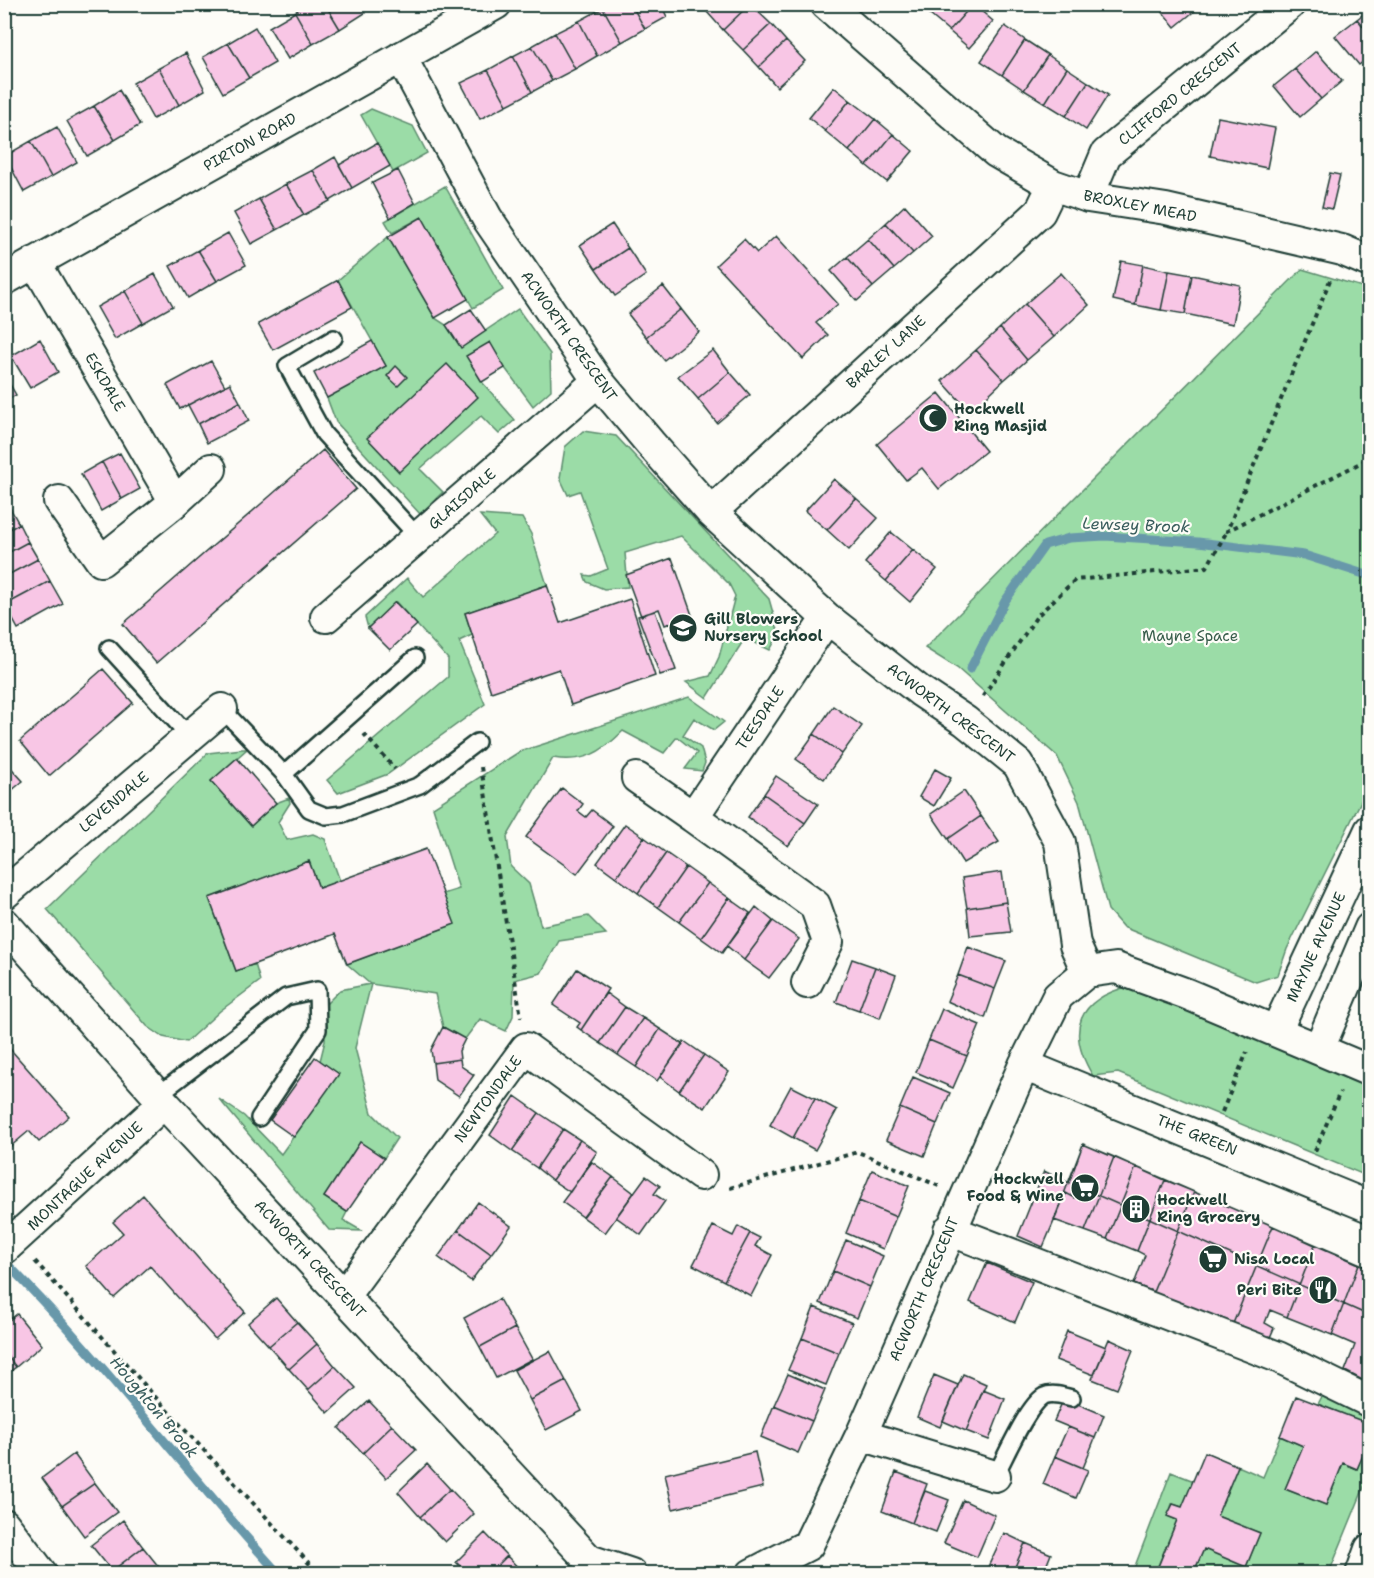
<svg xmlns="http://www.w3.org/2000/svg" width="1374" height="1578" font-family="'Shantell Sans',sans-serif">
	<rect width="100%" height="100%" fill="#fdfcf7"/>
	<filter id="ink" filterUnits="userSpaceOnUse"><feTurbulence type="fractalNoise" baseFrequency=".0167" numOctaves="2"/><feDisplacementMap in="SourceGraphic" scale="12" xChannelSelector="R" yChannelSelector="G"/><feConvolveMatrix kernelMatrix="1 2 1 2 8 2 1 2 1" color-interpolation-filters="sRGB"/></filter>
	<g filter="url(#ink)">
		<path fill="#9bdca7" stroke="#5d8c6e" stroke-width="1.5" d="M371 109 413 126 427 153 393 172 361 115Z
			M445 186 503 290 473 308 422 217 392 233 385 221Z
			M388 237 435 318 446 325 461 347 518 309 550 354 551 390 533 406 505 368 490 343 467 356 482 382 515 420 499 434 481 416 420 469 443 492 420 514 336 422 327 398 386 366 338 280Z
			M1302 269 1369 289V785L1287 949 1278 975 1256 982 1123 927 1108 910 1079 802 1057 756 957 668 925 648Z
			M583 431 616 436 769 599 779 634 770 650 745 638 707 698 686 682 710 676 719 657 735 596 729 584 681 536 625 553 628 587 604 589 587 582 584 575 591 576 608 569 580 491 568 495 560 478 565 447Z
			M480 515 522 518 531 534 547 585 465 613 472 635 459 641 485 704 388 774 338 793 327 780 448 677V659L396 602 368 628 365 617 407 578 423 597 495 534Z
			M689 697 724 722 714 730 694 718 683 735 701 748 705 763 702 771 685 769 697 753 677 737 664 753 623 731C601 753 584 763 553 758L507 837 511 867 529 884 541 926 588 916 606 934 559 941 541 973 514 980 513 1016 506 1031 480 1019 465 1039 443 1027 435 994 371 984 355 1048 372 1113 397 1138 384 1158 360 1142 324 1197 347 1212 343 1220 362 1231 329 1230 219 1099 244 1116 281 1154 338 1074 320 1061 325 1041V1005L340 990 370 984 347 964 454 924 443 894 459 889 433 807 519 752Z
			M242 749H247L211 781 251 826 276 803 289 798 290 803 278 822 287 840 313 834 325 839 340 881 319 888 309 861 209 898 236 971 255 964 260 981 220 1011 186 1042 163 1037 147 1026 47 909 208 753Z
			M1130 986 1369 1080V1177L1118 1073 1093 1076C1065 1030 1078 999 1130 986Z
			M1325 1391 1369 1411V1424L1318 1404Z
			M1280 1436 1303 1446 1285 1489 1326 1505 1343 1463 1357 1469 1369 1439V1475L1329 1573 1193 1574 1204 1549 1246 1567 1260 1533 1217 1516 1238 1466 1263 1477Z
			M1171 1472 1194 1481 1182 1507 1172 1504 1168 1516 1177 1520 1155 1573 1132 1574Z"/>
		<g fill="none" stroke-linecap="round" stroke-linejoin="round">
			<path stroke="#6898aa" stroke-width="9" d="M970 669 1005 601 1045 545 1069 538 1105 536 1198 542 1304 555 1370 576
				M4 1261C102 1359 185 1471 279 1574"/>
		</g>
		<path fill="#f8c6e5" stroke="#1f3d34" stroke-width="1.5" d="M306 4H325L340 29 313 44 295 12Z
			M325 4H360L365 13 340 29Z
			M610 4H631L645 29 622 42 603 8Z
			M631 4H661L667 17 645 29Z
			M715 4H750L723 30 707 12Z
			M750 4 771 24 743 50 723 30Z
			M918 4H939L930 15Z
			M939 4H973L949 31 930 15Z
			M973 4 993 21 969 48 949 31Z
			M1156 4H1193L1197 9 1175 27Z
			M603 8 622 42 597 56 579 21Z
			M1370 9V34L1357 19Z
			M295 12 313 44 288 59 269 27Z
			M1357 19 1370 34V56L1359 65 1335 36Z
			M579 21 597 56 575 69 555 33Z
			M771 24 786 41 759 67 743 50Z
			M1005 26 1025 40 1002 75 981 61Z
			M255 27 275 63 249 78 228 43Z
			M555 33 575 69 552 81 532 46Z
			M1025 40 1048 55 1024 90 1002 75Z
			M786 41 805 61 777 87 759 67Z
			M228 43 249 78 223 93 203 57Z
			M532 46 552 81 532 92 513 56Z
			M1316 51 1342 81 1321 99 1295 69Z
			M186 53 205 90 179 105 159 68Z
			M1048 55 1067 68 1045 103 1024 90Z
			M513 56 532 92 507 105 488 70Z
			M159 68 179 105 153 119 133 83Z
			M1067 68 1088 82 1066 116 1045 103Z
			M1295 69 1321 99 1300 117 1274 86Z
			M488 70 507 105 480 119 461 83Z
			M1088 82 1108 95 1086 130 1066 116Z
			M834 87 850 100 825 131 809 118Z
			M119 90 140 125 115 140 94 106Z
			M850 100 875 119 849 151 825 131Z
			M94 106 115 140 87 156 67 121Z
			M1218 117 1275 128 1267 168 1210 156Z
			M875 119 893 134 867 166 849 151Z
			M57 127 77 162 51 177 31 141Z
			M893 134 913 151 887 182 867 166Z
			M31 141 51 177 24 192 5 156Z
			M377 143 390 166 352 188 339 165Z
			M335 157 352 188 330 201 313 170Z
			M313 170 330 201 304 215 286 184Z
			M398 170 415 203 390 218 372 183Z
			M1330 173 1340 175 1332 209 1322 207Z
			M286 184 304 215 277 230 259 199Z
			M259 199 277 230 251 244 234 213Z
			M905 205 932 236 913 253 886 223Z
			M422 217 468 299 435 318 388 237Z
			M886 223 913 253 894 269 868 239Z
			M612 224 628 248 596 269 580 245Z
			M228 233 246 265 217 281 198 250Z
			M776 236 838 304 816 323 828 335 803 359 716 265 744 239 757 253Z
			M868 239 894 269 873 287 847 257Z
			M628 248 646 275 615 296 596 269Z
			M198 250 217 281 188 298 170 266Z
			M847 257 873 287 857 301 831 271Z
			M1121 261 1143 265 1135 305 1113 300Z
			M1143 265 1169 271 1161 310 1135 305Z
			M1169 271 1192 275 1185 314 1161 310Z
			M1061 273 1089 305 1054 337 1025 304Z
			M155 274 173 306 143 323 125 291Z
			M1192 275 1240 285 1233 324 1185 314Z
			M338 280 352 307 273 350 258 324Z
			M663 286 681 309 646 337 628 314Z
			M125 291 143 323 115 339 97 307Z
			M1025 304 1054 337 1027 360 1000 328Z
			M471 309 486 331 461 348 446 325Z
			M681 309 699 332 664 360 646 337Z
			M1000 328 1027 360 1004 380 976 350Z
			M40 339 58 372 30 388 11 356Z
			M372 341 386 366 327 398 314 373Z
			M490 342 505 368 482 382 466 356Z
			M713 350 730 372 698 399 678 376Z
			M976 350 1004 380 970 412 942 381Z
			M211 361 225 386 180 409 167 385Z
			M447 364 478 397 399 472 367 438Z
			M396 366 407 377 398 386 387 376Z
			M730 372 750 395 717 423 698 399Z
			M4 374 16 395 4 402Z
			M230 383 240 402 198 424 188 405Z
			M939 393 986 451 939 489 922 468 906 480 877 444Z
			M240 402 249 421 207 443 198 424Z
			M323 450 356 489 156 663 123 624Z
			M120 453 140 489 122 499 102 462Z
			M102 462 122 499 101 511 81 474Z
			M834 479 856 498 827 530 805 511Z
			M856 498 878 518 849 550 827 530Z
			M9 506 19 524 4 532V509Z
			M19 524 28 542 4 555V532Z
			M891 532 913 550 886 581 865 563Z
			M28 542 38 559 4 577V555Z
			M913 550 937 569 910 602 886 581Z
			M672 558 692 615 665 625 659 609 641 616 626 575Z
			M38 559 50 581 5 605 4 577Z
			M50 581 63 604 18 629 5 605Z
			M547 585 560 623 630 599 655 676 571 705 559 669 491 692 465 613Z
			M395 602 417 625 390 650 368 628Z
			M655 611 676 670 660 675 638 616Z
			M103 669 133 703 49 776 20 741Z
			M833 706 862 726 842 754 814 734Z
			M814 734 842 754 824 779 796 759Z
			M237 758 276 803 251 826 211 781Z
			M4 760 23 781 4 797Z
			M935 769 951 778 934 806 919 797Z
			M776 776 818 804 805 823 764 794Z
			M562 788 583 804 578 811 586 817 592 810 613 826 577 874 526 837Z
			M964 791 981 816 948 839 931 814Z
			M764 794 805 823 788 846 748 817Z
			M981 816 999 842 963 863 948 839Z
			M625 824 644 837 616 877 597 863Z
			M644 837 666 853 638 893 616 877Z
			M426 849 455 924 347 964 335 934 236 971 209 898 309 861 319 888Z
			M666 853 686 867 658 907 638 893Z
			M686 867 708 883 679 922 658 907Z
			M1002 872 1006 902 967 908 962 878Z
			M708 883 729 898 701 938 679 922Z
			M729 898 750 913 722 953 701 938Z
			M1006 902 1011 932 970 936 967 908Z
			M756 907 773 921 744 960 727 946Z
			M773 921 799 939 769 978 744 960Z
			M968 947 1006 961 995 989 958 975Z
			M852 959 875 967 859 1010 836 1002Z
			M875 967 896 975 880 1018 859 1010Z
			M577 969 608 989 581 1030 577 1027 580 1023 553 1005Z
			M958 975 995 989 985 1018 947 1001Z
			M606 993 625 1007 600 1043 581 1030Z
			M625 1007 643 1018 618 1055 600 1043Z
			M942 1009 980 1025 967 1056 929 1040Z
			M643 1018 660 1029 636 1067 618 1055Z
			M443 1027 465 1039 459 1051 460 1059 433 1063 431 1050Z
			M660 1029 683 1044 657 1081 636 1067Z
			M929 1040 967 1056 953 1088 916 1072Z
			M684 1041 704 1055 679 1091 660 1077Z
			M4 1042 69 1116 39 1142 29 1131 4 1152Z
			M704 1055 729 1072 705 1108 679 1091Z
			M315 1057 339 1074 294 1137 270 1120Z
			M460 1059 461 1066 474 1075 459 1096 435 1080 433 1063Z
			M913 1077 950 1093 937 1124 900 1108Z
			M791 1086 815 1098 793 1138 770 1125Z
			M515 1096 539 1113 512 1151 490 1135Z
			M815 1098 837 1110 815 1150 793 1138Z
			M900 1108 937 1124 924 1156 886 1140Z
			M539 1113 563 1129 537 1168 512 1151Z
			M563 1129 580 1140 552 1180 537 1168Z
			M580 1140 597 1152 570 1192 552 1180Z
			M360 1142 384 1158 347 1212 324 1197Z
			M1083 1144 1370 1268 1368 1315 1079 1187 1075 1198 1066 1193 1043 1247 1018 1236 1044 1171 1069 1183Z
			M1083 1144 1114 1157 1085 1231 1054 1220Z
			M1114 1157 1136 1167 1107 1239 1085 1231Z
			M592 1162 613 1177 583 1217 562 1202Z
			M1136 1167 1165 1180 1137 1251 1107 1239Z
			M872 1170 909 1186 896 1217 859 1201Z
			M646 1176 660 1186 654 1194 665 1201 641 1235 616 1217Z
			M613 1177 634 1193 605 1233 583 1217Z
			M1165 1180 1194 1192 1153 1292 1134 1284 1145 1255 1137 1251Z
			M1194 1192 1273 1226 1232 1326 1153 1292Z
			M143 1195 245 1312 215 1339 150 1266 114 1298 86 1266 123 1233 113 1222Z
			M859 1201 896 1217 883 1249 846 1233Z
			M478 1202 511 1226 491 1254 458 1230Z
			M713 1226 733 1236 738 1226 750 1233 724 1281 693 1265Z
			M1273 1226 1315 1245 1287 1317 1270 1310 1265 1323 1274 1328 1268 1342 1232 1326Z
			M458 1230 491 1254 471 1281 438 1257Z
			M750 1233 760 1238 755 1246 772 1255 751 1296 724 1281Z
			M846 1240 883 1256 870 1287 833 1271Z
			M1315 1245 1359 1264 1332 1335 1287 1317Z
			M987 1263 1032 1282 1015 1322 970 1302Z
			M1359 1264 1370 1268V1384L1345 1371 1355 1345 1332 1335Z
			M833 1271 870 1287 857 1318 820 1303Z
			M276 1298 297 1322 269 1346 248 1323Z
			M499 1299 515 1328 480 1347 464 1318Z
			M814 1307 852 1323 839 1353 802 1338Z
			M17 1314 42 1345 16 1367 4 1352V1324Z
			M297 1322 317 1344 289 1369 269 1346Z
			M515 1328 532 1359 496 1378 480 1347Z
			M1067 1331 1106 1347 1094 1375 1056 1360Z
			M802 1338 839 1353 826 1385 788 1370Z
			M1109 1339 1133 1350 1117 1389 1092 1379Z
			M317 1344 335 1366 308 1390 289 1369Z
			M550 1351 566 1381 530 1400 514 1370Z
			M4 1352 16 1367 4 1376Z
			M335 1366 356 1388 328 1413 308 1390Z
			M788 1374 825 1390 812 1421 774 1405Z
			M963 1374 986 1384 966 1431 943 1421Z
			M934 1375 958 1385 940 1427 917 1417Z
			M566 1381 582 1411 546 1430 530 1400Z
			M983 1390 1005 1399 989 1440 966 1431Z
			M1296 1396 1370 1424V1439L1357 1469 1343 1463 1326 1505 1285 1489 1303 1446 1280 1436Z
			M1064 1398 1104 1415 1095 1438 1054 1421Z
			M369 1401 392 1425 363 1453 339 1428Z
			M774 1405 812 1421 798 1453 761 1437Z
			M392 1425 416 1450 386 1478 363 1453Z
			M1068 1427 1095 1438 1083 1468 1055 1456Z
			M755 1452 763 1487 673 1509 665 1474Z
			M1205 1452 1238 1466 1217 1516 1260 1533 1246 1567 1204 1549 1193 1574H1155L1177 1520 1167 1516 1173 1504 1182 1507Z
			M74 1454 95 1483 62 1506 42 1478Z
			M1055 1456 1088 1470 1076 1498 1043 1484Z
			M427 1464 450 1489 420 1517 398 1492Z
			M896 1472 927 1484 912 1523 882 1511Z
			M95 1483 117 1512 84 1536 62 1506Z
			M450 1489 474 1514 445 1542 420 1517Z
			M925 1491 949 1500 936 1532 912 1523Z
			M963 1500 995 1515 977 1557 944 1543Z
			M123 1520 143 1547 112 1571 91 1545Z
			M485 1533 507 1556 489 1574H468L456 1562Z
			M1004 1533 1025 1543 1012 1574H997L987 1569Z
			M1025 1543 1051 1554 1043 1574H1012Z
			M143 1547 163 1572 113 1574 112 1571Z
			M507 1556 524 1574H489Z"/>
		<g fill="none" stroke-linecap="round" stroke-linejoin="round">
			<g stroke="#1f3d34" stroke-width="20">
				<path id="lane" d="M334 338 287 366 324 434 418 537
					M109 648 190 737
					M222 709 284 774 415 658
					M284 774 309 809 326 816 343 814 420 785 477 742
					M158 1095 286 997 317 990 318 1030 259 1118
					M995 1476C1005 1458 1027 1406 1044 1396 1053 1392 1063 1396 1072 1398"/>
			</g>
			<g stroke="#1f3d34" stroke-width="34">
				<path id="street" d="M826 4 996 152 1053 185 1088 197 1166 209 1342 250 1370 262
					M401 57 487 218 598 381 650 443 711 512 827 618 920 691 965 721 1018 764 1060 842 1075 945 1087 972
					M1088 197 1106 154 1290 4
					M35 262 175 502 101 561 59 501
					M4 280 496 4
					M175 502 211 469
					M711 512 1040 212 1053 185
					M326 617 598 381
					M637 778 693 817
					M4 894 222 709
					M4 923 164 1103 589 1560 631 1574
					M1087 972 1116 968 1187 994 1370 1071
					M807 983 828 942 815 905 693 817 827 618
					M1276 1031 1370 830
					M1319 1049 1370 928
					M1024 1065 1370 1207
					M949 1230 1278 1357 1370 1402
					M4 1249 164 1103
					M344 1296 526 1048 701 1175
					M861 1435 995 1476
					M4 1524 42 1574
					M752 1574 808 1545 861 1435 1024 1065 1058 996 1087 972
					M1361 1574 1370 1549"/>
			</g>
			<path stroke="#1f3d34" stroke-width="4" stroke-dasharray="4.5 4.5" stroke-linecap="butt" d="M1330 280 1227 531 1370 458
				M983 696 1037 616 1075 580 1207 567 1227 531
				M364 734 395 769
				M481 767 521 1017
				M1222 1112 1247 1052
				M1315 1151 1340 1092
				M730 1188 858 1152 939 1186
				M35 1261 173 1417 319 1574"/>
			<use href="#lane" stroke="#fdfcf7" stroke-width="15"/>
			<use href="#street" stroke="#fdfcf7" stroke-width="30"/>
		</g>
	</g>
	<defs>
		<g id="mosque-disc" transform="scale(1.5)"><circle r="9.5" fill="#1f3d34" stroke="#fdfcf7"/><path d="M3.5-4.9A6 6 0 1 0 3.5 4.9A5 5 0 1 1 3.5-4.9Z" fill="#fff"/></g>
		<g id="school-disc" transform="scale(1.5)"><circle r="9.5" fill="#1f3d34" stroke="#fdfcf7"/><path d="M0-5L7-2L0 1L-7-2ZM-4 1L0 2.5L4 1V4Q0 6-4 4Z" fill="#fff"/></g>
		<g id="supermarket-disc" transform="scale(1.5)"><circle r="9.5" fill="#1f3d34" stroke="#fdfcf7"/><path d="M-6-5.5h2.5l.6 2H6L4.5 2H-2.5L-4.4-4H-6ZM-1.5 3.2a1.3 1.3 0 1 0 .1 0ZM3 3.2a1.3 1.3 0 1 0 .1 0Z" fill="#fff"/></g>
		<g id="building-disc" transform="scale(1.5)"><circle r="9.5" fill="#1f3d34" stroke="#fdfcf7"/><path d="M-4-6H4V6H1V3H-1V6H-4ZM-2.5-4.3h1.7v1.8h-1.7ZM.8-4.3h1.7v1.8H.8ZM-2.5-1h1.7V.8h-1.7ZM.8-1h1.7V.8H.8Z" fill="#fff"/></g>
		<g id="restaurant-disc" transform="scale(1.5)"><circle r="9.5" fill="#1f3d34" stroke="#fdfcf7"/><path d="M-5-6h1v4h1v-4h1v4h1v-4h1v5L-1.5 .5V6h-2V.5L-5-1ZM5-6V6H3V1.5H1.5Q1.5-4 5-6Z" fill="#fff"/></g>
	</defs>
	<g fill-rule="evenodd">
		<use href="#mosque-disc" x="933" y="418"/>
		<use href="#school-disc" x="683" y="628"/>
		<use href="#supermarket-disc" x="1085" y="1188"/>
		<use href="#building-disc" x="1136" y="1209"/>
		<use href="#supermarket-disc" x="1213" y="1259"/>
		<use href="#restaurant-disc" x="1323" y="1290"/>
	</g>
	<g text-anchor="middle" dominant-baseline="central" stroke-width="4.5" stroke-linejoin="round" paint-order="stroke">
		<g font-size="15" fill="#1f3d34" stroke="#fdfcf7">
			<text transform="translate(1180 94) rotate(-39)">CLIFFORD CRESCENT</text>
			<text transform="translate(250 142) rotate(-29)">PIRTON ROAD</text>
			<text transform="translate(1140 206) rotate(11)">BROXLEY MEAD</text>
			<text transform="translate(569 336) rotate(55)">ACWORTH CRESCENT</text>
			<text transform="translate(886 352) rotate(-42)">BARLEY LANE</text>
			<text transform="translate(105 382) rotate(60)">ESKDALE</text>
			<text transform="translate(462 499) rotate(-41)">GLAISDALE</text>
			<text transform="translate(951 713) rotate(37)">ACWORTH CRESCENT</text>
			<text transform="translate(760 718) rotate(-56)">TEESDALE</text>
			<text transform="translate(114 802) rotate(-40)">LEVENDALE</text>
			<text transform="translate(1316 947) rotate(-65)">MAYNE AVENUE</text>
			<text transform="translate(488 1099) rotate(-54)">NEWTONDALE</text>
			<text transform="translate(1197 1135) rotate(22)">THE GREEN</text>
			<text transform="translate(85 1176) rotate(-43)">MONTAGUE AVENUE</text>
			<text transform="translate(310 1259) rotate(47)">ACWORTH CRESCENT</text>
			<text transform="translate(924 1289) rotate(-67)">ACWORTH CRESCENT</text>
		</g>
		<g font-size="15" font-weight="bold" fill="#1f3d34" stroke="#fdfcf7" text-anchor="start">
			<text x="954" y="409">Hockwell<tspan x="954" dy="17">Ring Masjid</tspan></text>
			<text x="704" y="619">Gill Blowers<tspan x="704" dy="17">Nursery School</tspan></text>
			<text x="1064" y="1179" text-anchor="end">Hockwell<tspan x="1064" dy="17">Food &amp; Wine</tspan></text>
			<text x="1157" y="1200">Hockwell<tspan x="1157" dy="17">Ring Grocery</tspan></text>
			<text x="1234" y="1259">Nisa Local</text>
			<text x="1302" y="1290" text-anchor="end">Peri Bite</text>
		</g>
		<g font-size="15" fill="#385d4b" stroke="#fdfcf7">
			<text x="1190" y="636">Mayne Space</text>
		</g>
		<g font-size="16" font-style="italic" fill="#375b5b" stroke="#fdfcf7">
			<text transform="translate(1136 525) rotate(2)">Lewsey Brook</text>
			<text transform="translate(154 1407) rotate(50)">Houghton Brook</text>
		</g>
	</g>
	<rect width="1374" height="1578" fill="none" stroke="#fdfcf7" stroke-width="24"/>
	<rect x="12" y="12" width="1350" height="1554" fill="none" stroke="#1f3d34" stroke-width="2" filter="url(#ink)"/>
</svg>
